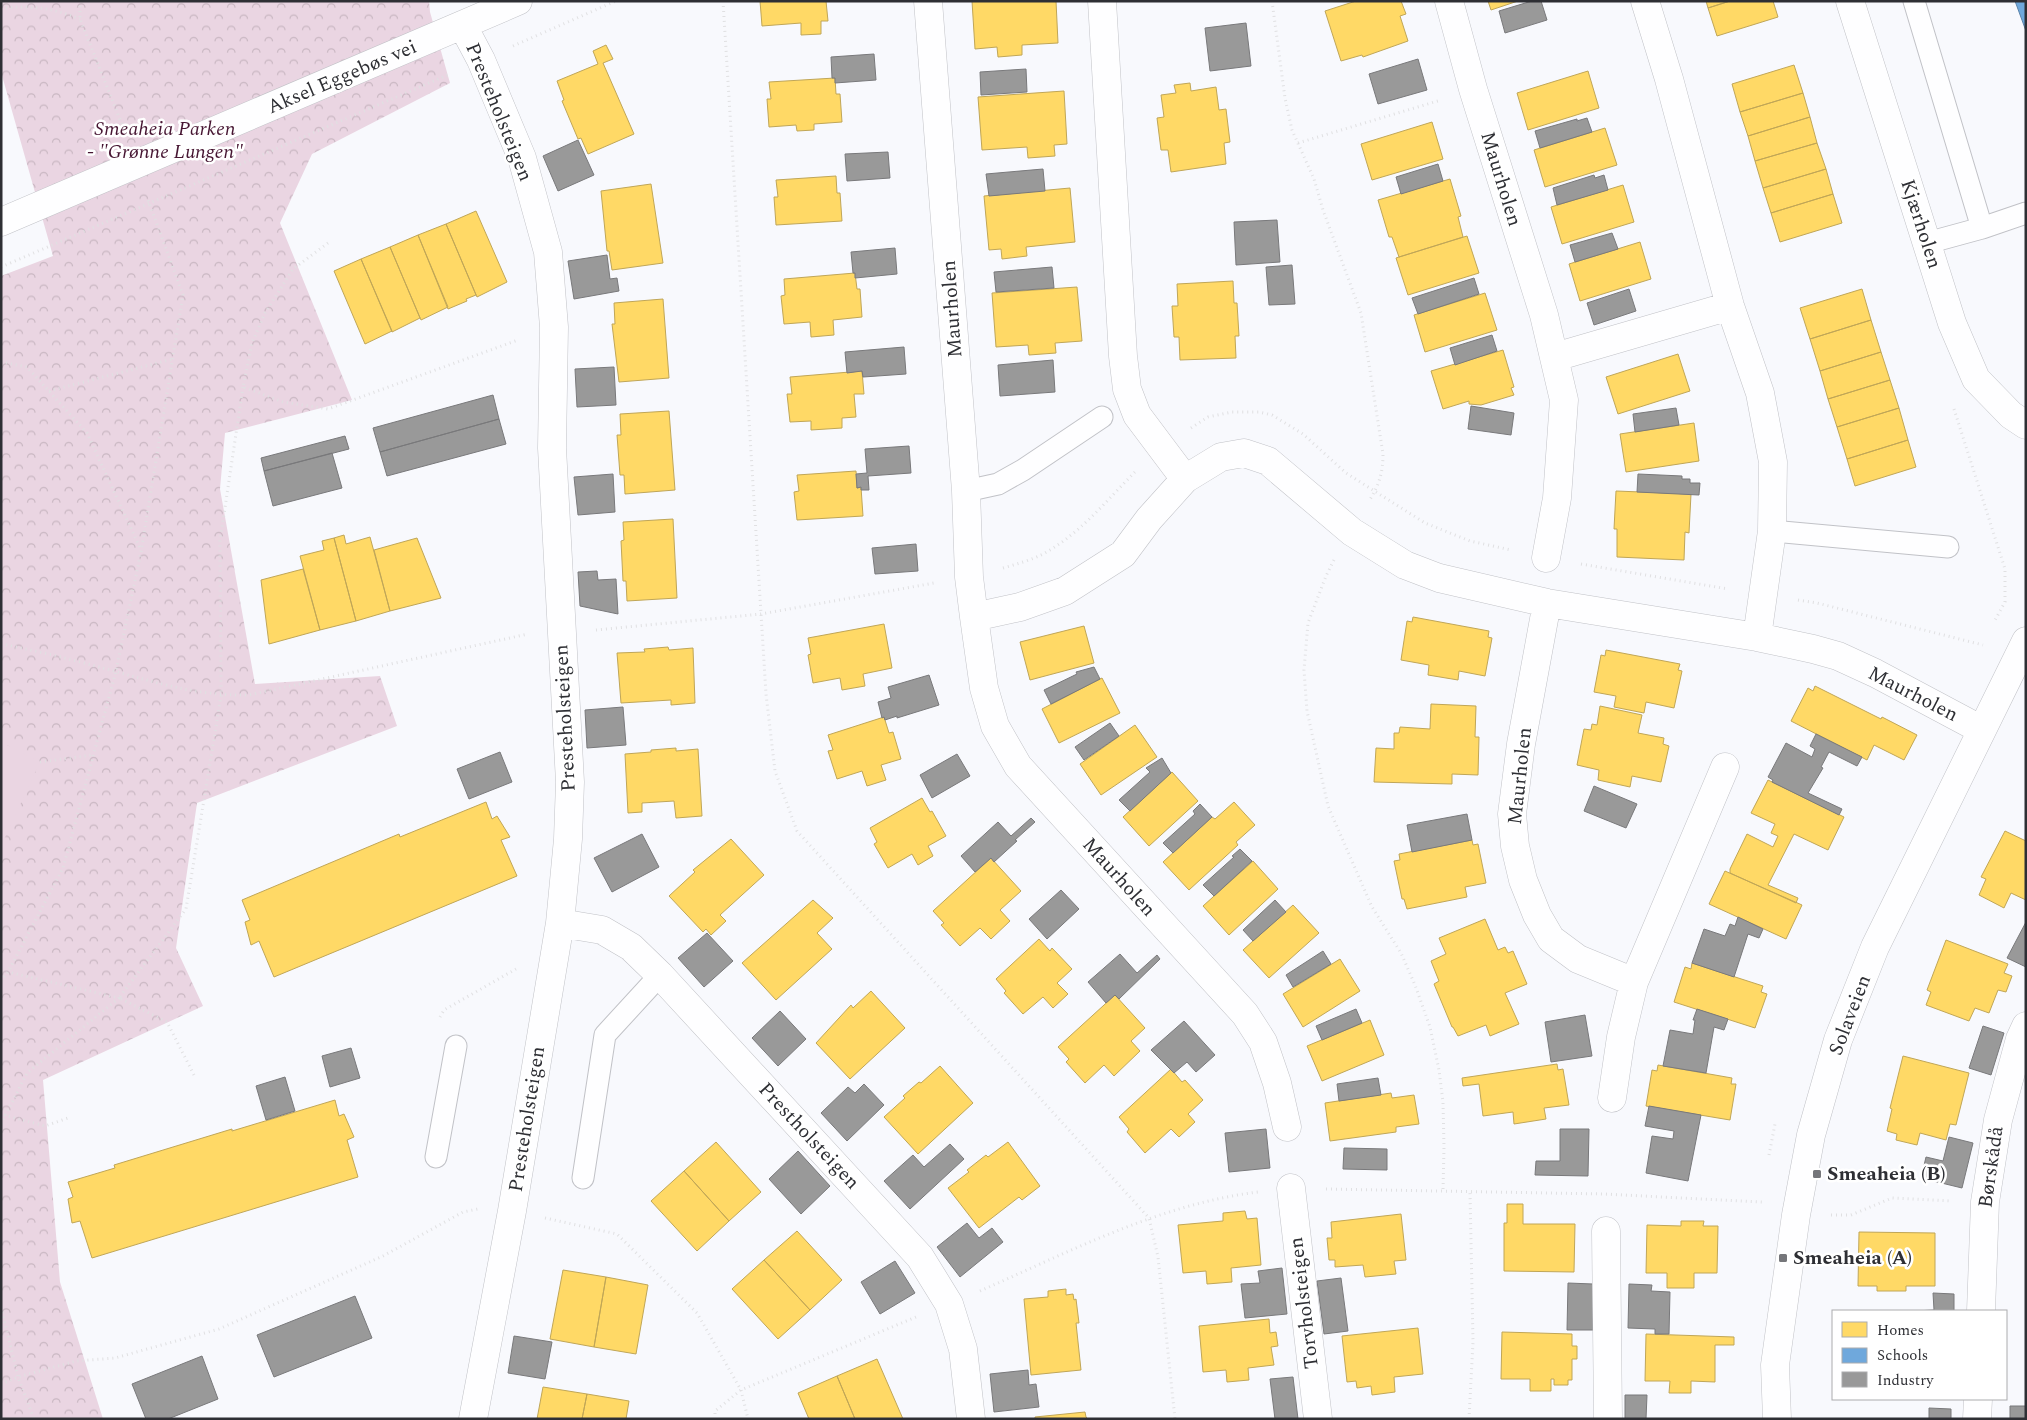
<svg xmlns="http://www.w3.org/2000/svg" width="2027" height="1420" font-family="Spectral,serif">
	<defs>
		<pattern id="park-crowns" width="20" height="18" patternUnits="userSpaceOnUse" patternTransform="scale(1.25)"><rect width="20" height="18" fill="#ead5e2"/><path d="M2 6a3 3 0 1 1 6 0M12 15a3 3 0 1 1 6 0" fill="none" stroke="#c9b7c2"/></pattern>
	</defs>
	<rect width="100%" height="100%" fill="#f8f9fd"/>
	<path fill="url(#park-crowns)" d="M1 1H429L430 12 450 83 312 154 280 223 352 400 225 433 220 489 255 684 380 676 397 726 197 803 176 948 203 1006 43 1080 60 1282 103 1419H1V276L53 256 1 72Z"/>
	<path fill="#ead5e2" d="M1 742 40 762 1 846Z"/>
	<path fill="#ffd966" stroke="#c0a657" d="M760 1H826L828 21H821V34L801 35V23L762 26Z
		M972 1H1056L1058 43 1022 45V55L998 57 997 47 975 49Z
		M1356 1H1401L1406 14 1400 16 1408 41 1363 57 1362 55 1341 61 1325 11Z
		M1488 1H1518L1491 10Z
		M1706 1H1730L1708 8Z
		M1730 1H1773L1778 17 1717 36 1708 8Z
		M606 45 613 59 603 63 634 134 588 154 581 138 578 139 562 101 564 100 557 81 598 64 593 51Z
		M1794 65 1803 93 1740 112 1732 84Z
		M1588 71 1599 108 1528 130 1517 93Z
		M835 78 836 94H840L842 122 814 124V130L797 131 796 125 769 127 767 99H771L769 82Z
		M1190 83 1191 91 1216 87 1219 110 1226 109 1230 142 1224 143 1226 164 1171 172 1168 150H1161L1157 118 1164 117 1161 95 1176 93 1174 85Z
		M1064 91 1067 144 1054 145 1055 156 1028 158 1027 147 982 150 978 97Z
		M1803 93 1810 117 1748 136 1740 112Z
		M1810 117 1817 143 1755 161 1748 136Z
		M1432 122 1443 159 1372 180 1361 144Z
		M1605 128 1617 165 1545 187 1534 150Z
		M1817 143 1826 169 1763 188 1755 161Z
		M1826 169 1833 194 1771 213 1763 188Z
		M836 176 837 193H840L842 221 776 225 774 197H778L776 180Z
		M1450 179 1461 216 1458 217 1463 237 1399 257 1392 237H1389L1378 200Z
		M651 184 663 263 612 270 609 251H607L601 191Z
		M1623 185 1634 222 1562 244 1551 207Z
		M1070 188 1075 242 1026 247 1027 256 1002 259 1001 249 989 250 984 196Z
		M1833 194 1842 223 1780 242 1771 213Z
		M476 211 507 282 477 297 446 224Z
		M446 224 476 295 466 299 467 301 448 309 418 235Z
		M418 235 448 307 421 320 390 247Z
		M1467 236 1479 273 1408 295 1396 258Z
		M1640 242 1651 279 1580 301 1569 264Z
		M390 247 420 318 392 332 361 259Z
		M361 259 392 331 365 344 334 271Z
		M855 273 857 289H860L862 317 833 320 834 335 811 337 810 322 784 324 781 296 785 295 784 279Z
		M1233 281 1234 303H1237L1239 336H1235L1236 358 1180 360 1179 337H1174L1172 306H1178L1177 284Z
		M1077 287 1082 341 1055 343 1056 353 1029 355 1028 345 996 347 992 293Z
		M1862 289 1871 320 1810 339 1800 308Z
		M1485 293 1497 330 1425 352 1414 315Z
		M663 299 669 378 619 382 612 324H615L614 303Z
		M1871 320 1881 352 1820 371 1810 339Z
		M1503 350 1514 387 1511 388 1514 395 1481 405 1469 404V401L1443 409 1431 371Z
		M1881 352 1890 380 1828 399 1820 371Z
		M1678 354 1690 391 1618 414 1606 377Z
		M862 371 864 394H854L856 417 842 418V428L811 430V421L790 422 787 394H792L790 377Z
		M1890 380 1899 408 1837 427 1828 399Z
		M1899 408 1908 440 1847 459 1837 427Z
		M669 411 675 490 625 494 624 475H620L617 435H621L620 414Z
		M1694 423 1699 461 1626 472 1620 434Z
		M1908 440 1916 467 1855 486 1847 459Z
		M856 471 857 488 861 487 863 516 797 520 794 492 799 491 797 475Z
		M1616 491 1691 494 1689 533 1685 532 1684 560 1617 557V529H1614Z
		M673 519 677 598 627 601 626 581H623L621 541 624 540 623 522Z
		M344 535 346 544 370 537 390 611 356 621 334 538Z
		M334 538 356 621 320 630 300 556 324 550 322 541Z
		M417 538 441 598 390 611 374 550Z
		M303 569 320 630 269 644 261 580Z
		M1413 617 1489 631 1488 637 1492 638 1485 676 1459 671 1458 680 1428 675 1429 665 1401 660 1407 621 1412 622Z
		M884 624 892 668 863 674 865 686 842 690 840 678 813 683 808 655 811 654 808 638Z
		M1084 626 1094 663 1030 680 1020 642Z
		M668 647 669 650 693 648 695 703 671 705V700L621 703 617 653 645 652 644 649Z
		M1606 650 1680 664 1678 670 1682 671 1674 708 1646 702 1644 713 1614 707 1616 696 1594 692 1601 655 1605 656Z
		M1102 678 1120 713 1059 743 1042 709Z
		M1815 686 1881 719 1882 717 1917 735 1904 760 1874 745 1867 760 1791 721 1808 688 1813 691Z
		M1431 704 1476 706 1475 737H1479L1478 775 1452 774V784L1374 782 1376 748 1394 749V733H1399L1400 727 1430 729Z
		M1600 706 1642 715 1638 733 1664 738 1663 744 1669 746 1661 782 1632 776 1630 787 1598 780 1599 770 1577 765 1584 729 1591 730 1592 724 1597 725Z
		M884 717 889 733 893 732 901 759 881 765 886 780 867 786 862 771 837 779 828 751 833 750 828 735Z
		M1135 725 1157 757 1101 795 1080 764Z
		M676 748V751L698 749 702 816 676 818 674 801 642 803V812L628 813 625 754 651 752V750Z
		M1172 772 1198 801 1149 846 1123 817Z
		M1768 780 1844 817 1828 850 1794 834 1768 885 1798 898 1796 903 1730 873V869L1747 834 1773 847 1778 836 1771 833 1775 824 1751 813Z
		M922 798 930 812 932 811 946 836 928 846 933 856 918 865 912 854 888 868 874 844 877 842 870 828Z
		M486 802 492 819 497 816 510 837 501 840 517 876 274 977 259 941 251 945 245 922 250 920 242 900 399 834 400 837Z
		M1234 802 1255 825 1236 842 1238 845 1189 890 1163 862 1212 817 1215 819Z
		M2005 831 2026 841V900L2011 893 2004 908 1979 895 1986 879 1981 877Z
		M731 839 764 875 720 915 726 921 711 935 706 929 703 932 669 896 695 872 693 870Z
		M1472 840 1473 845 1478 844 1486 883 1465 887 1467 897 1407 909 1404 899H1402L1394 861 1400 860 1399 854Z
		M991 858 1021 891 1000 910 1010 921 991 939 980 928 960 946 941 925 944 923 933 911Z
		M1253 861 1278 889 1229 935 1203 906Z
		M1725 871 1802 905 1786 939 1709 904Z
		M813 900 833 918 817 933 832 949 776 1000 742 963Z
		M1293 905 1319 933 1269 978 1243 950Z
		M1485 919 1498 950 1505 947 1508 953 1513 951 1527 984 1505 993 1519 1024 1490 1036 1486 1025 1458 1036 1453 1027H1452L1434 984 1439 981 1431 961 1446 954 1439 938Z
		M1039 939 1050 951 1052 948 1072 969 1057 983 1068 994 1053 1008 1043 997 1023 1014 1004 993 1006 991 996 979Z
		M1946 940 2008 964 2004 973 2012 976 2006 992 1998 990 1989 1013 1975 1008 1969 1021 1926 1005 1931 992 1927 990Z
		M1340 959 1360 991 1303 1027 1283 994Z
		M1692 963 1763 986 1761 992 1767 994 1755 1028 1674 1002 1685 967 1691 969Z
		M871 991 905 1028 850 1079 816 1043 851 1005 853 1008Z
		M1115 995 1145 1028 1131 1041 1140 1051 1114 1076 1104 1065 1085 1083 1066 1062 1069 1059 1058 1047Z
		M1370 1020 1384 1055 1322 1081 1307 1046Z
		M1903 1056 1969 1073 1956 1125 1950 1124 1946 1140 1920 1133 1917 1145 1896 1140 1897 1134 1887 1131 1892 1109 1890 1108Z
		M1557 1064 1558 1070 1563 1069 1569 1105 1544 1108 1546 1119 1514 1124 1513 1112 1483 1116 1479 1084 1463 1086 1462 1078Z
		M1658 1065 1732 1078 1731 1084H1736L1730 1120 1646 1106 1652 1070 1657 1071Z
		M940 1066 973 1103 918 1154 884 1117 905 1098 903 1096 919 1082 921 1083Z
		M1171 1069 1182 1082 1185 1080 1203 1100 1188 1114 1195 1122 1179 1137 1171 1129 1145 1153 1127 1132 1129 1129 1119 1117Z
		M1391 1093 1392 1098 1414 1095 1419 1124 1396 1127V1132L1330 1141 1325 1103Z
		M335 1100 339 1116 344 1114 354 1137 347 1140 358 1177 92 1258 80 1221 72 1223 68 1199 73 1197 68 1182 115 1168 114 1165 232 1129V1131Z
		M716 1142 761 1192 729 1221 684 1171Z
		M1008 1142 1040 1186 1022 1200 1019 1197 979 1228 948 1188 969 1172 967 1170 986 1155 988 1157Z
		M684 1171 729 1221 697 1251 651 1201Z
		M1507 1204H1523V1224H1575L1574 1272 1504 1271V1223H1507Z
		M1245 1211 1247 1219 1257 1218 1261 1265 1231 1268 1232 1282 1207 1284 1206 1271 1183 1273 1178 1225 1223 1221V1213Z
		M1401 1214 1406 1260 1394 1261 1396 1274 1365 1277 1363 1265 1335 1267V1260H1329L1327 1238H1332L1331 1222Z
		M1681 1221H1704L1703 1226H1718L1717 1273H1694V1288H1667V1273H1646L1647 1225 1681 1226Z
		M797 1231 842 1280 810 1310 764 1260Z
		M1859 1232 1935 1233V1286H1906V1291H1877V1286H1858Z
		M764 1260 810 1310 778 1339 732 1289Z
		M563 1270 606 1277 594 1347 550 1339Z
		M606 1277 648 1285 636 1354 594 1347Z
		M1066 1289V1295L1073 1294 1074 1300 1076 1299 1079 1323H1076L1081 1370 1031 1375 1024 1299 1048 1297V1291Z
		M1269 1319 1270 1333 1276 1332 1278 1346 1271 1347 1274 1365 1248 1368 1249 1380 1227 1382 1226 1370 1203 1372 1199 1326Z
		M1418 1328 1423 1374 1394 1377 1395 1392 1372 1395 1371 1386 1357 1388 1356 1381 1347 1382 1342 1336Z
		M1502 1332 1572 1334V1346H1577V1359H1572V1380H1568V1385H1554V1379H1551V1391H1530V1379H1501Z
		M1646 1334 1734 1337V1345H1715V1382L1691 1381V1393H1669L1670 1381H1645Z
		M877 1359 903 1419H855L837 1376Z
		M837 1376 855 1419H809L798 1393Z
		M543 1387 587 1394 582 1419H537Z
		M587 1394 629 1401 626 1419H582Z
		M1085 1412 1086 1417 1088 1419H1035V1417Z"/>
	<path fill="#6fa8dc" stroke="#5c84aa" d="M2015 1H2026V31Z"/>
	<path fill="#999" stroke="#79797b" d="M1532 1H1541L1547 20 1505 33 1499 11Z
		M1246 23 1251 66 1210 71 1205 28Z
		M874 54 876 80 835 83V78H832L831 57Z
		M1418 59 1427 90 1378 104 1369 74Z
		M1026 69 1027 92 981 95 980 72Z
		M1587 118 1592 132 1540 148 1535 131 1577 119V121Z
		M578 140 594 175 558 191 543 156Z
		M888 152 890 178 847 181 845 154Z
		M1438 164 1443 181 1401 194 1396 177Z
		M1043 169 1045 191 989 196 986 174Z
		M1594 175 1595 178 1604 175 1608 190 1557 205 1553 188Z
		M1277 220 1280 262 1236 265 1234 222Z
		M1612 233 1618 249 1575 262 1570 245Z
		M895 248 897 274 855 278V273H853L851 252Z
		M607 255 610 279 617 278 619 291 574 299 568 261Z
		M1292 265 1295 304 1269 305 1266 267Z
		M1052 267 1054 288 996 292 994 272Z
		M1474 278 1479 294 1418 314 1412 298Z
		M1629 289 1636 311 1594 325 1587 303Z
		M1492 335 1497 351 1455 365 1450 348Z
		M904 347 906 374 863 377 862 371 847 373 845 352Z
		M1053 360 1055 392 1000 396 998 365Z
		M614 367 616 405 577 407 575 369Z
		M493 395 499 419 380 452 373 428Z
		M1471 406 1514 413 1511 435 1468 429Z
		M1676 408 1679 425 1635 432 1633 414Z
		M499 419 506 444 387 476 380 452Z
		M345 436 349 449 264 471 261 458Z
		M909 446 911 473 868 476 869 490H861V487L857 488 856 474 867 473 865 449Z
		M332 453 342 488 273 506 264 471Z
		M613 474 615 512 578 515 574 477Z
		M1638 474 1682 476V479H1690V483H1700L1699 495 1637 492Z
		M916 544 918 571 875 574 872 548Z
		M597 571 598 580 616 579 618 614 580 606 578 572Z
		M1094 667 1100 679 1051 704 1044 690 1077 674 1076 672Z
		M929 675 939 705 897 718V716L885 720 884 717 882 718 878 702 891 698 888 687Z
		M623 707 626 745 587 748 585 710Z
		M1110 723 1119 736 1084 760 1075 747Z
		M1816 734 1862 757 1857 766 1829 752 1821 767 1823 768 1808 793 1842 809 1839 815 1772 782 1773 780 1768 777 1786 743 1812 757 1815 749 1810 746Z
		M500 752 512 782 469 799 457 769Z
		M957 754 970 776 932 798 920 775Z
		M1162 758 1171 773 1130 811 1119 800 1150 772 1146 768Z
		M1594 786 1637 804 1626 828 1584 811Z
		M1200 804 1212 817 1173 853 1163 843 1195 814 1193 811Z
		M1467 814 1472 840 1412 852 1407 825Z
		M1031 818 1035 822 1015 840 1017 841 994 862 991 858 975 872 961 856 998 822 1011 836Z
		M642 834 659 867 612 892 594 858Z
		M1240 849 1252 861 1214 896 1203 885 1234 857 1232 856Z
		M1061 890 1079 909 1047 939 1029 919Z
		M1275 900 1286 912 1253 941 1243 930Z
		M1738 917 1763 929 1759 938 1748 934 1734 977 1692 963 1704 929 1725 936 1730 924 1735 926Z
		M2026 922V967L2007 958Z
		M707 933 733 961 704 987 678 958Z
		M1323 951 1331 964 1293 987 1286 975Z
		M1120 954 1137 973 1157 955 1160 959 1119 999 1115 995 1106 1003 1088 982Z
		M1356 1009 1362 1023 1322 1040 1316 1026Z
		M1697 1009 1728 1019 1724 1030 1714 1027 1706 1073 1663 1066 1670 1030 1693 1034 1695 1020H1693Z
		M780 1011 806 1039 778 1066 752 1038Z
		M1585 1015 1592 1056 1551 1062 1545 1022Z
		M1184 1021 1215 1055 1196 1072 1187 1062 1174 1073 1151 1050Z
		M1983 1026 2004 1033 1991 1075 1969 1068Z
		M351 1048 360 1078 330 1087 322 1056Z
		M285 1077 295 1111 266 1120 256 1086Z
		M1378 1078 1381 1095 1339 1101 1337 1084Z
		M864 1084 884 1105 847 1141 821 1113 848 1087 855 1093Z
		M1649 1106 1701 1115 1688 1181 1646 1173 1652 1136 1673 1139 1674 1131 1645 1126Z
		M1266 1129 1270 1168 1229 1172 1225 1133Z
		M1560 1129H1589L1588 1176 1535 1175 1536 1161H1560Z
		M1949 1137 1973 1143 1962 1188 1921 1178 1926 1157 1943 1161Z
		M950 1144 964 1159 910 1209 884 1181 913 1155 924 1167Z
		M1344 1148 1387 1149V1170L1343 1169Z
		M798 1151 830 1186 801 1214 769 1179Z
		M967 1223 979 1238 992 1228 1003 1242 960 1277 937 1247Z
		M895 1261 915 1293 880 1314 861 1282Z
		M1282 1268 1287 1314 1245 1318 1241 1284 1260 1283 1258 1271Z
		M1341 1278 1348 1331 1324 1334 1317 1281Z
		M1568 1283 1593 1284V1330H1567Z
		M1629 1284 1652 1285 1651 1291 1670 1292 1669 1334H1655V1329L1628 1328Z
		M1933 1293 1954 1294V1311H1914L1934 1310Z
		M355 1296 372 1338 274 1377 257 1335Z
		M514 1336 552 1342 545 1379 508 1373Z
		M202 1356 218 1399 168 1419H146L132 1384Z
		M1028 1370 1029 1385 1036 1384 1039 1407 994 1412 990 1374Z
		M1293 1377 1298 1419H1275L1270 1379Z
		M1625 1395H1647L1646 1419H1625Z
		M2010 1406H2026V1419H2010Z
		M1929 1408 1951 1409V1419H1929Z"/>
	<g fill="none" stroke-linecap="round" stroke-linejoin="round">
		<g stroke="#c1c2c7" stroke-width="23">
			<path id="lane" d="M1914 1 1982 228
				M1927 243 1982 228 2026 213
				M966 491 998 484 1023 470 1102 417
				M1772 531 1948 547
				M436 1157 456 1046
				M583 1178 605 1035 660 975"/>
		</g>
		<g stroke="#c1c2c7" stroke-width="29">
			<path id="street" d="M928 1 966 491 969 577 974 617 984 688 995 726 1018 766 1245 1014 1263 1042 1277 1083 1287 1127
				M1102 1 1123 356 1127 389 1137 415 1185 479
				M1449 1 1473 89 1544 315 1564 400 1557 498 1546 558
				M1645 1 1669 79 1730 306 1760 393 1773 462 1772 531 1757 637
				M1850 1 1952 323 1976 379 2011 415 2026 425
				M463 26 481 60 522 158 548 252 554 327 552 448 570 782 568 839 560 923 512 1211 473 1419
				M1 222 518 1
				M1555 357 1730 306
				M1547 603 1521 744 1512 814 1515 846 1523 880 1537 915 1551 939 1578 959 1634 982 1725 767
				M974 617 1020 607 1065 591 1123 554 1149 519 1185 479 1221 457 1244 453 1268 461 1352 532 1405 565 1439 578 1547 603 1757 637 1813 649 1838 656 1875 673 1982 730
				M560 923 602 930 631 947 660 975 920 1257 949 1304 963 1349 971 1419
				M1612 1098 1621 1037 1634 982
				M1291 1188 1318 1419
				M1606 1231 1608 1419
				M1981 1311 1985 1202 1998 1120 2020 1039 2026 1026
				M1777 1419 1775 1365 1796 1215 1811 1135 1838 1040 1875 947 2026 641
				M1977 1419 1978 1399"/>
		</g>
		<path stroke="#e0e0e2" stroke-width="3" stroke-dasharray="1 4" stroke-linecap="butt" d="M80 1V19L125 132
			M723 1 766 694 775 771 797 831 1149 1218 1158 1257 1175 1419
			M1272 1 1285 98 1292 130 1314 179 1323 210 1361 313 1383 454C1383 473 1379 485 1369 501
			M1 8C33 6 50 7 80 19
			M513 46 616 1
			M1298 143 1441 100
			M328 243 293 269 265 313 252 343 243 387 283 402 328 409 518 340
			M1 267 450 74
			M1 362 27 367 87 433 141 550
			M49 391 173 359
			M1954 409 2005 569V602L1994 622
			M1191 428 1208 417 1232 412H1259L1272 415 1303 434 1346 473 1425 523 1470 541 1511 550
			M1334 560 1326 576 1308 623 1304 670 1307 711 1328 806 1372 907 1401 953 1415 985 1430 1027 1439 1070 1443 1102 1444 1147 1443 1191
			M1581 564 1728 589
			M1003 568C1017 564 1031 560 1043 554 1080 534 1107 500 1135 472
			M1798 600 1817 603 1983 645
			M596 630 761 614 934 583
			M1 644C38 651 74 660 110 670 158 683 197 696 249 695L528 634
			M40 762 93 755
			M1 981 8 972 63 868 116 671 141 552 183 295 147 197
			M440 1017 444 1010 516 969
			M194 1075 167 1022 119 998 186 909 221 696 220 541 243 387
			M4 1115 45 1126 68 1118
			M1 1124 27 1073 119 998 8 972
			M1769 1155 1775 1124
			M1326 1189 1604 1194 1762 1202
			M1831 1215H1851L1892 1198 1951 1201
			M545 1218 617 1234 697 1313 741 1390 748 1419
			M980 1291C1069 1252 1160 1204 1258 1192
			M1 1307 18 1377 34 1419
			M1 1384 18 1377 76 1361 115 1358 219 1329 383 1256 463 1212 478 1209
			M715 1419V1411L741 1390 916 1317
			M1469 1419 1473 1342 1470 1192"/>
		<use href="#lane" stroke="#fefeff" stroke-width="21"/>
		<use href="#street" stroke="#fefeff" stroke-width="28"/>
	</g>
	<g fill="#75767a" stroke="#fff" stroke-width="2">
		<rect x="1812" y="1169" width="10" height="10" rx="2.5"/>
		<rect x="1778" y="1253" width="10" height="10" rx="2.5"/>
	</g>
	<g text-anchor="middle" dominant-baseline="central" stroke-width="5" stroke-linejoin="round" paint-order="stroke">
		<g font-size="20" fill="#2e2f34" stroke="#fff">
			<text transform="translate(342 77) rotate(-23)">Aksel Eggebøs vei</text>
			<text transform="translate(499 112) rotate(68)">Presteholsteigen</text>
			<text transform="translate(1501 179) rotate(73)">Maurholen</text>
			<text transform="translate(1921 224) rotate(72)">Kjærholen</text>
			<text transform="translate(952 309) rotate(-94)">Maurholen</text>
			<text transform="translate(1913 694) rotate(27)">Maurholen</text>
			<text transform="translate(565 718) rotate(-93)">Presteholsteigen</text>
			<text transform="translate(1520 776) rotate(-84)">Maurholen</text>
			<text transform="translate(1119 877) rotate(48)">Maurholen</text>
			<text transform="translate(1850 1015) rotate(-69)">Solaveien</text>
			<text transform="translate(527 1119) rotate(-81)">Presteholsteigen</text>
			<text transform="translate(809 1136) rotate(47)">Prestholsteigen</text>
			<text transform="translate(1991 1167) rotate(-82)">Børskådå</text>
			<text transform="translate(1304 1303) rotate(-97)">Torvholsteigen</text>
		</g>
		<g font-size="20" font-style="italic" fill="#461532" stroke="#fff">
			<text x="165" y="129">Smeaheia Parken<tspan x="165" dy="23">- "Grønne Lungen"</tspan></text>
		</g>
		<g font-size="20" font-weight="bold" fill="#2e2f34" stroke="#fff" text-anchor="start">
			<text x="1827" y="1174">Smeaheia (B)</text>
			<text x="1793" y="1258">Smeaheia (A)</text>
		</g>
	</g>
	<rect width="2027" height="1420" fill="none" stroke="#2e2f34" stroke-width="5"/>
	<rect x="1832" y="1310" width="175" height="90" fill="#ffffff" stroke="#abacae"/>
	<rect x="1842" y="1322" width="25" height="15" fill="#ffd966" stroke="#abacae"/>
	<text x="1877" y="1335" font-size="15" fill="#2e2f34">Homes</text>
	<rect x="1842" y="1348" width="25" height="15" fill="#6fa8dc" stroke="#abacae"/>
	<text x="1877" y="1360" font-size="15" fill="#2e2f34">Schools</text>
	<rect x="1842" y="1372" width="25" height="15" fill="#999999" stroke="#abacae"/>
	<text x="1877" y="1385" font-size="15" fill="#2e2f34">Industry</text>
</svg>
